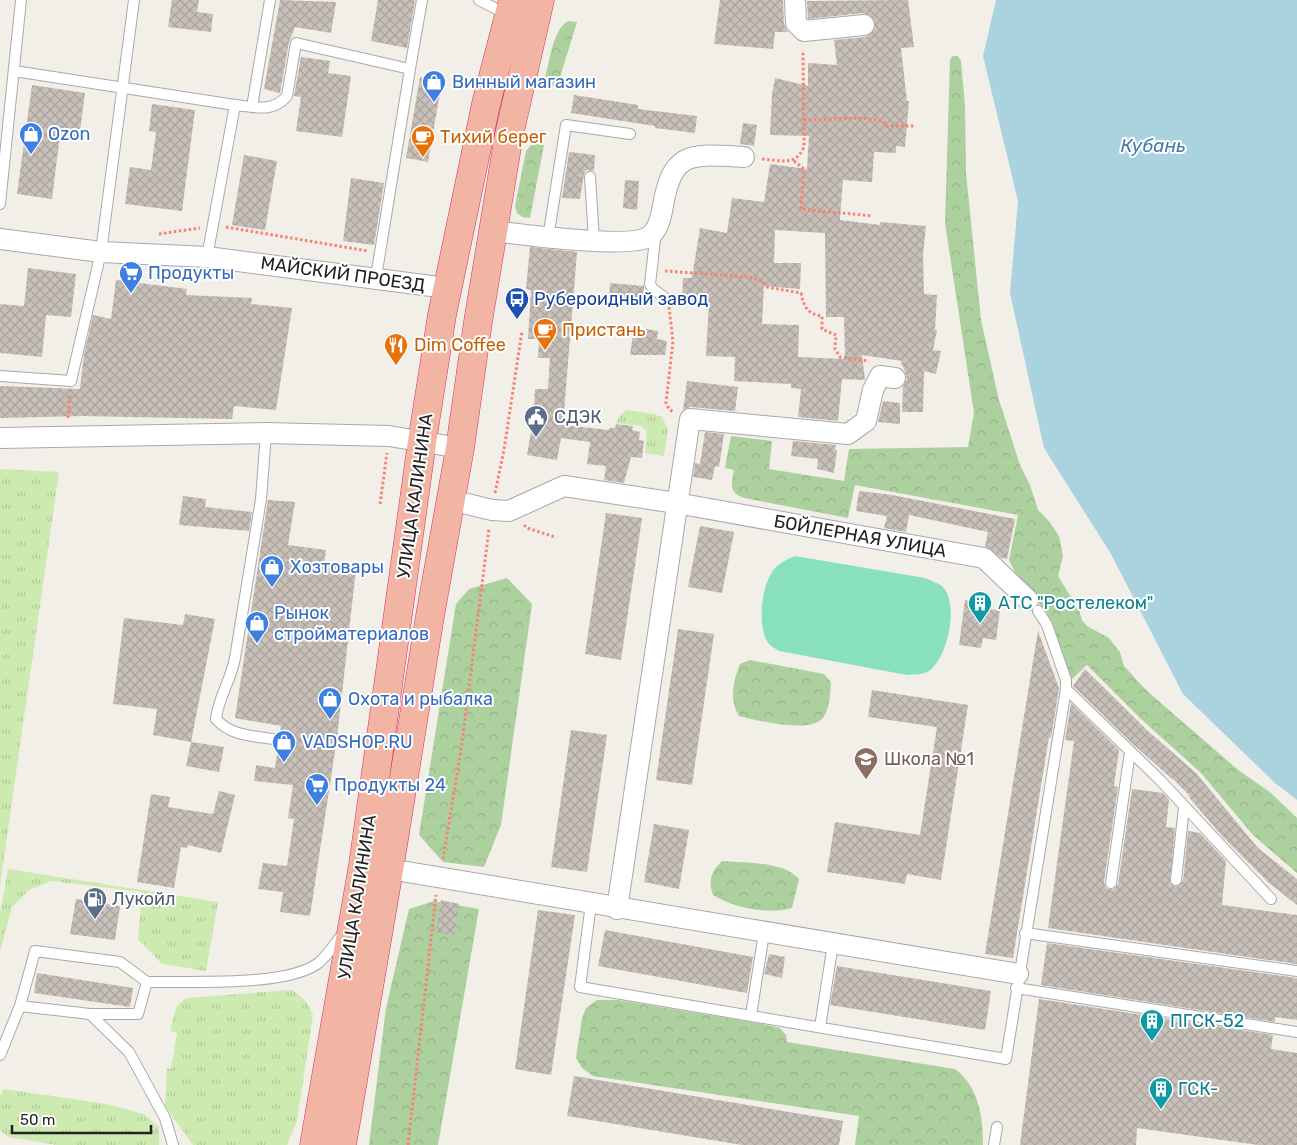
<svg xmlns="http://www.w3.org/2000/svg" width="1297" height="1145" font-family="Rubik,sans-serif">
	<defs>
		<pattern id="grass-tufts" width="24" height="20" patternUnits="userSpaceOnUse" patternTransform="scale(1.25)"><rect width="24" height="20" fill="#cdebb0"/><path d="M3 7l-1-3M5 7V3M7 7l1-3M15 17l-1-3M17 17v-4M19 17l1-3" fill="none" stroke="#b0c997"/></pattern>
		<pattern id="forest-crowns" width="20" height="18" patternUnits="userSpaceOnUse" patternTransform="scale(1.25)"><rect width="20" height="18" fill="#add19e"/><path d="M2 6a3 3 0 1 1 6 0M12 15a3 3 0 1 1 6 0" fill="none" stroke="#95b388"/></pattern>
		<pattern id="building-cross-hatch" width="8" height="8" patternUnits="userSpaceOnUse" patternTransform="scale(1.25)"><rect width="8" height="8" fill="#c7bfb8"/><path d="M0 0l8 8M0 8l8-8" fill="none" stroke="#aba49e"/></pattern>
	</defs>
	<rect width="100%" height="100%" fill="#f2efe9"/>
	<path fill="url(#grass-tufts)" d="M627 410 654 414 662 417 668 429 664 456 645 453 647 432 641 426 616 423 620 415Z
		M0 469 59 472 0 886Z
		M8 869 218 902 206 971 162 964 138 939 142 892 51 881 29 890 12 907 0 952V914Z
		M291 990C303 996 308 1003 313 1015L297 1121 287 1145H193L165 1106 167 1068 171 1069 177 1033 170 1031 176 1007 186 998Z
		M4 1089 107 1104 144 1114 159 1127V1145H57L8 1137 0 1130V1096Z"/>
	<path fill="url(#forest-crowns)" d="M568 21 577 22 557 87 549 85 545 78C550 61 552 31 568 21Z
		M953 56H958L961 61 965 106 966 173 981 320 999 400 1020 465 1030 485 1038 510 1049 521 1059 536 1063 556 1058 576 1079 610 1082 620 1087 626 1109 638 1120 652 1124 666 1146 690 1237 769 1271 793 1297 818V873L1253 835 1201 773 1141 719 1087 665 1071 680 1047 613 1020 583 1009 560 1018 515 855 485 848 518 744 498C729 493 731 484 734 470L725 468 731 436 772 441 769 469 844 481 849 449 968 447 974 413 945 223 950 59Z
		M536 143 544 145 530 218 522 217 517 213 515 206 526 151 530 146Z
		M507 578 532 604 501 825 484 867 443 862 419 835 456 604 469 589Z
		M750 660 824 674 831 682C830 693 830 710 822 719 808 733 758 721 739 716 729 700 733 682 740 664Z
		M722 861C745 863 783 861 799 879L792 908C769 915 734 908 713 895 708 880 711 872 722 861Z
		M434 901 479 909 438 1145H369L386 1008 409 909Z
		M597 1000H618L763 1024 780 1028 786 1035 787 1042 955 1069C979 1087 983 1117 983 1145H855L859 1116 593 1076 582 1068 576 1058 582 1018 586 1008Z"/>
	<path fill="#88e0be" d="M795 556 925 578C931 581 939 583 943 587 959 605 948 657 929 671 924 675 913 674 907 675L779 651C774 648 769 645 767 641 758 625 761 590 771 574 776 564 786 560 795 556Z"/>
	<path fill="#aad3df" d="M996 0H1297V800L1275 783 1183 694 1111 554 1044 448 1010 293 1018 201 983 56Z"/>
	<path fill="url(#building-cross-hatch)" fill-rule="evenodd" d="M172 0H199L197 12 213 14 211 32 168 27Z
		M280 0 336 2 331 33 295 27 289 42 280 93 264 89Z
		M378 0H415L407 48 371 41Z
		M720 0H783L784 24 788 32H775L773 49 714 44Z
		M908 0 914 47 901 48 907 101H909L905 147 896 146V153L874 152 872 182 843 180 840 217V220L880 225V222L926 226 923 255 924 294 937 295 935 330H937L933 350 941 351 936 374 924 371 923 412H902L903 387 907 379 903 366 901 365 902 361 862 355 865 380 842 379 838 421 798 417 801 389 791 388V384L734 381 735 357 706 356 709 303 682 302 683 278H692L700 228 727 233 732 198 764 202 770 164 807 169 809 136 770 135 772 94 775 78 808 86V63L837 65 834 40 866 37 875 29 873 18 863 13 808 19 807 1ZM775 230 825 233 826 317H844L845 359 798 357 799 325 762 324 764 286 800 289 801 263H774Z
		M301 57 330 61 328 73 351 76 342 137 296 131 301 97 294 96Z
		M420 77 442 81 428 162 406 158Z
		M32 85 85 93 79 138 60 135 52 199 17 194Z
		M574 95 638 105V109L697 116 695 133 655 128V126L571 113Z
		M152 104 195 110 182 211 125 204 130 167 151 170 156 132 149 131Z
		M743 123 757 125 754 146 740 144Z
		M569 152 595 155 594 171 586 170 584 174 580 199 562 198Z
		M244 155 277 161 265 230 232 225Z
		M351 178 384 183 374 245 343 241Z
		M625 180 639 181 637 210 623 208Z
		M530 247 577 252 563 425 609 430 610 428H615L616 424 633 426 632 430 640 432 639 440 644 441 642 458 631 457 624 483 604 480 606 466 587 464 590 442 561 438 557 460 527 455 533 420 535 389H548L550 358H538L539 339H528L531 290 526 289Z
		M28 268 76 274 71 317 46 315 42 357 0 353V304L24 306Z
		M116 280 187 289 186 295 252 298 251 304 292 308 276 410 234 406 232 419 81 416 0 418V386L80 389 84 354 93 315 111 319Z
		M610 283 644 286V304L609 303Z
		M634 327 658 331 657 339 667 341 665 355H630Z
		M687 381 738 387 735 411 691 407 683 410Z
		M883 401 900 403V424L878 422Z
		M705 432 724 434 719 467 715 466 712 480 693 477 695 463 700 464Z
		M793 441 836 445 835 450H837L834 473 817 469 818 459 791 456Z
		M859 491 892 495 1015 519 1007 559 1001 558 985 546 988 532 909 515 906 532 884 528 887 516 856 511Z
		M183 496 206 499 205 507 252 512 249 531 179 525Z
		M268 500 295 502 288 545 326 550 324 564 356 569 337 738 310 916 280 912 283 892 258 889 263 863 287 866 294 819 288 818 293 785 254 781 256 765 275 768 281 726 235 718Z
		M606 513 642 518 621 660 585 654Z
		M700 526 734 532 722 593 688 587Z
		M965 600 989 603V609L1000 610 996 640 983 638 981 648 959 645Z
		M185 614 215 619 191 742 153 735 157 709 113 704 124 618 183 625Z
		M678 629 714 634 692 785 656 780Z
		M1038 631 1059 688 1051 738 1049 737 1013 958 985 954Z
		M1085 669 1148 731 1196 773 1258 848 1297 879V905L1269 883 1222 836 1188 796 1191 797 1172 778V779L1133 744 1073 686Z
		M872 690 968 705 941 880 907 874 905 884 827 872 835 822 920 835 937 727 868 717Z
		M1071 703 1119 750 1114 786 1118 787 1104 882 1106 888 1113 890 1118 884 1132 789 1163 793 1169 800 1166 827 1175 828 1170 883 1176 887 1183 881 1188 831 1200 833 1226 861 1222 905 1297 915V964L1048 928 1074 741 1065 740Z
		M571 730 607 735 587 872 551 867Z
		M191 742 224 747 219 772 186 766Z
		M219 791 235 795 221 853 188 845 187 848 181 847 174 888 137 882 151 794 170 797 168 807 213 814Z
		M654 824 689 830 679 889 644 882Z
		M76 899 120 906 115 940 70 934Z
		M441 900 459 904 454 936 436 932Z
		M538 910 575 915 551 1075 515 1069Z
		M605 930 753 957 747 993 598 966Z
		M1047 943 1297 978V1020L1275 1017V1022L1041 985Z
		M769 954 785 957 782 978 764 974Z
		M837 966 991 991 985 1030 830 1005Z
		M37 973 133 988 130 1007 34 993Z
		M1039 999 1273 1035 1271 1049 1297 1053V1145H1258L1137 1128 1136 1145H1020Z
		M574 1076 843 1121 839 1145H742L567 1116Z"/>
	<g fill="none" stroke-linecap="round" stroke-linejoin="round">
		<g stroke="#a9a9a9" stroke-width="12">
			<path id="service" d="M479 0 508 15
				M14 71 235 105
				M252 107 270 0
				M590 177 594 240
				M0 204 21 0
				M656 231 650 284 653 289 664 297
				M548 238 566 125 630 134
				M207 257 235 105C255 107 273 113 287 96L296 43 410 69 422 0
				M376 277 410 69
				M0 376 71 381 101 252 134 0
				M266 433 261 499 235 658C231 680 218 698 216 719 231 736 252 736 274 739
				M1066 689 1160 780 1271 899
				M1176 880 1184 807
				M1111 883 1130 752
				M591 904 580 987 1006 1059 1066 689V680L1047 625 1038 611
				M1025 933 1297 971
				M1016 988 1297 1032
				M20 1006 90 1014 129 1052 165 1118 173 1145
				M90 1014H138L147 982C189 981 284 987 317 964 327 957 336 942 344 932
				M751 1015 764 933
				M820 1027 833 944
				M0 1055 20 1006 35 951 120 962 147 982
				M994 1145 997 1127"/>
		</g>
		<g stroke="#a9a9a9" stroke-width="22">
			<path id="minor" d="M795 0 796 23 804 31 864 25
				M493 231C519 234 629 249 648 237 657 232 660 221 662 211 672 150 688 154 744 157
				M0 239 101 252 207 257 447 288
				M0 438 266 433 389 436 460 448
				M451 500 492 510 509 511 564 486 676 503 984 558 1028 600
				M377 867 1018 974
				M617 909 690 419 848 434 866 421 873 390 880 376 895 378"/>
		</g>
		<g stroke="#dc2a67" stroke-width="29">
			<path id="trunk" d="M314 1145 363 865 422 442 442 315 486 104 513 0
				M342 1145 389 870 430 616 460 448 478 322 509 135 540 0"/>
		</g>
		<path stroke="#fa8072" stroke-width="3" stroke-dasharray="2.5 2.5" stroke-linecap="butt" d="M804 120 863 118 883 121 886 126H914
			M762 159C781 160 795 167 804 147L803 50
			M794 161 804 169 801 209 872 216
			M226 227 368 251
			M159 234 200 228
			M665 271 750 277 762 281 767 287 801 293C804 307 807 314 822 316V329L836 335 835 349 840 357 869 361
			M669 307 673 341 666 403 669 409 673 412
			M68 418 70 394
			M495 493 504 450 522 331
			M380 504 387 453
			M524 525 527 528 555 537
			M443 859 461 750 489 529
			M408 1145 436 895"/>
		<use href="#service" stroke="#fff" stroke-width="10"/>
		<use href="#minor" stroke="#fff" stroke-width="20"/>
		<use href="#trunk" stroke="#f2b4a3" stroke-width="28"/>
	</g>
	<defs>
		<g id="shop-pin" transform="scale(1.25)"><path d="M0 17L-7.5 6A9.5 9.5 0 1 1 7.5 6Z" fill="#3f7fe0" stroke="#fff"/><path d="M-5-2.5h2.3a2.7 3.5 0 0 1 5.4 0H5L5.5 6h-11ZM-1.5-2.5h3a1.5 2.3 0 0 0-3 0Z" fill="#fff"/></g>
		<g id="cafe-pin" transform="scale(1.25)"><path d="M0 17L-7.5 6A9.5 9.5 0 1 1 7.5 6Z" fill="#e8710a" stroke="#fff"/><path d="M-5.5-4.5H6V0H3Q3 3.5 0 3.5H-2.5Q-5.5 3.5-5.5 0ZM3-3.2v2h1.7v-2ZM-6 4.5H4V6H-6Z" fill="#fff"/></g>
		<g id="supermarket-pin" transform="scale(1.25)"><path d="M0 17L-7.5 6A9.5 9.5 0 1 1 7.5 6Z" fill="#3f7fe0" stroke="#fff"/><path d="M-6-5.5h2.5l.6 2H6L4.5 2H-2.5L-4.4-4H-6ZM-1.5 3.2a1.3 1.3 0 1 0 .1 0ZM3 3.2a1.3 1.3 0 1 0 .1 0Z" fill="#fff"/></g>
		<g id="bus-pin" transform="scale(1.25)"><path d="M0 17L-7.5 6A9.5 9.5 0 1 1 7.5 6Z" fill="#1a4fb4" stroke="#fff"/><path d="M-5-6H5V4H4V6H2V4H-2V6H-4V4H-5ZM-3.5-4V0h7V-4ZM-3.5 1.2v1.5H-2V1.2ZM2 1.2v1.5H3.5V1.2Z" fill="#fff"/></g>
		<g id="restaurant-pin" transform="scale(1.25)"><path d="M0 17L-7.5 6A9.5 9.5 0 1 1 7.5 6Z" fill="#e8710a" stroke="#fff"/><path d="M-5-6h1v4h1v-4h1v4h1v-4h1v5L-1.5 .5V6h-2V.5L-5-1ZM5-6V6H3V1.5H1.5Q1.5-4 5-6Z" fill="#fff"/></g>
		<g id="civic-pin" transform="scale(1.25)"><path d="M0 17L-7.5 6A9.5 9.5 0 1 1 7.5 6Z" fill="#5c6f8a" stroke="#fff"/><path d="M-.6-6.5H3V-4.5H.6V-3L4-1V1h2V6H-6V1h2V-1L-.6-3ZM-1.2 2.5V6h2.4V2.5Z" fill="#fff"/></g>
		<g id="building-pin" transform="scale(1.25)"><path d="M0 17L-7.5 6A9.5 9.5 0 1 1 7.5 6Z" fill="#0f9aa8" stroke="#fff"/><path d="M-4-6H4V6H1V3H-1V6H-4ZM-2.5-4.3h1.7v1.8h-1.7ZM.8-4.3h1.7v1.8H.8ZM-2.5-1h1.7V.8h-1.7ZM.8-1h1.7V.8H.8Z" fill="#fff"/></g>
		<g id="school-pin" transform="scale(1.25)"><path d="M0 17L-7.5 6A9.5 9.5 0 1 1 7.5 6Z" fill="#8d6e63" stroke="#fff"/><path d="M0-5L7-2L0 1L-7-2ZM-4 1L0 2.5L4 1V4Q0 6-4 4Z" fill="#fff"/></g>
		<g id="fuel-pin" transform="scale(1.25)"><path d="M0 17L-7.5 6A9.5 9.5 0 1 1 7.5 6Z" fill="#5c6f8a" stroke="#fff"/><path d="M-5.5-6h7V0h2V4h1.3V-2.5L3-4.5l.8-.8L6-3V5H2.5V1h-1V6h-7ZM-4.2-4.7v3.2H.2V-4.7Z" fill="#fff"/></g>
	</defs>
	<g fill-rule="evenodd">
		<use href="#shop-pin" x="434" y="82"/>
		<use href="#shop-pin" x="31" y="134"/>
		<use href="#cafe-pin" x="423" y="137"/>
		<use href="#supermarket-pin" x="131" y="273"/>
		<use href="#bus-pin" x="517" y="299"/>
		<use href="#cafe-pin" x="545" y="330"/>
		<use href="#restaurant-pin" x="396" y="345"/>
		<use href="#civic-pin" x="536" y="417"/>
		<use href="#shop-pin" x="272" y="567"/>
		<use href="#building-pin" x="980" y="603"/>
		<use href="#shop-pin" x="257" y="623"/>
		<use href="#shop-pin" x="330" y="699"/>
		<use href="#shop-pin" x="284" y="742"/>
		<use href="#school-pin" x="866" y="759"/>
		<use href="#supermarket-pin" x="317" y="785"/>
		<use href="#fuel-pin" x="95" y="899"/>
		<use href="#building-pin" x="1152" y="1021"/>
		<use href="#building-pin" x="1161" y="1089"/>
	</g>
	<g text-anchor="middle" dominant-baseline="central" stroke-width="4" stroke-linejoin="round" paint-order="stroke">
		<g font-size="18" fill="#366cbe" stroke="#fff" text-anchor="start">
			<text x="452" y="82">Винный магазин</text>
			<text x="48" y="134">Ozon</text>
			<text x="148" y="273">Продукты</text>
			<text x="290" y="567">Хозтовары</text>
			<text x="274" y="613">Рынок<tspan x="274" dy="21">стройматериалов</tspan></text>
			<text x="348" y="699">Охота и рыбалка</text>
			<text x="302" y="742">VADSHOP.RU</text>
			<text x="334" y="785">Продукты 24</text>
		</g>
		<g font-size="18" fill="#c56008" stroke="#fff" text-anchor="start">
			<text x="440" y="137">Тихий берег</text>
			<text x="562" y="330">Пристань</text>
			<text x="414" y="345">Dim Coffee</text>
		</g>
		<g font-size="18" fill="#222" stroke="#fff">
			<text transform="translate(343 274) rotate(8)">МАЙСКИЙ ПРОЕЗД</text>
			<text transform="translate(415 496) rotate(-82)">УЛИЦА КАЛИНИНА</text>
			<text transform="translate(860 536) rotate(10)">БОЙЛЕРНАЯ УЛИЦА</text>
			<text transform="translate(357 897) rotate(-81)">УЛИЦА КАЛИНИНА</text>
		</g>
		<g font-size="18" fill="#164399" stroke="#fff" text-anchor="start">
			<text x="534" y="299">Рубероидный завод</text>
		</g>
		<g font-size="18" fill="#4e5e75" stroke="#fff" text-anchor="start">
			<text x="554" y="417">СДЭК</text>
			<text x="112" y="899">Лукойл</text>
		</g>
		<g font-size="18" fill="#0d838f" stroke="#fff" text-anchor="start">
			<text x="998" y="603">АТС "Ростелеком"</text>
			<text x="1170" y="1021">ПГСК-52</text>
			<text x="1178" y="1089">ГСК-</text>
		</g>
		<g font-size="18" fill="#785e54" stroke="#fff" text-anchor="start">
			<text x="884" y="759">Школа №1</text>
		</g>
		<g font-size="19" font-style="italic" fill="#4a7aab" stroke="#fff">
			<text x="1153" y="145">Кубань</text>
		</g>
	</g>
	<path d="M12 1125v8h139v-8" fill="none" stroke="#222222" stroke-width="2.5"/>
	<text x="20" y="1125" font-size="15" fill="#222222" stroke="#ffffff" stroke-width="4" paint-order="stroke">50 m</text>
</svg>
